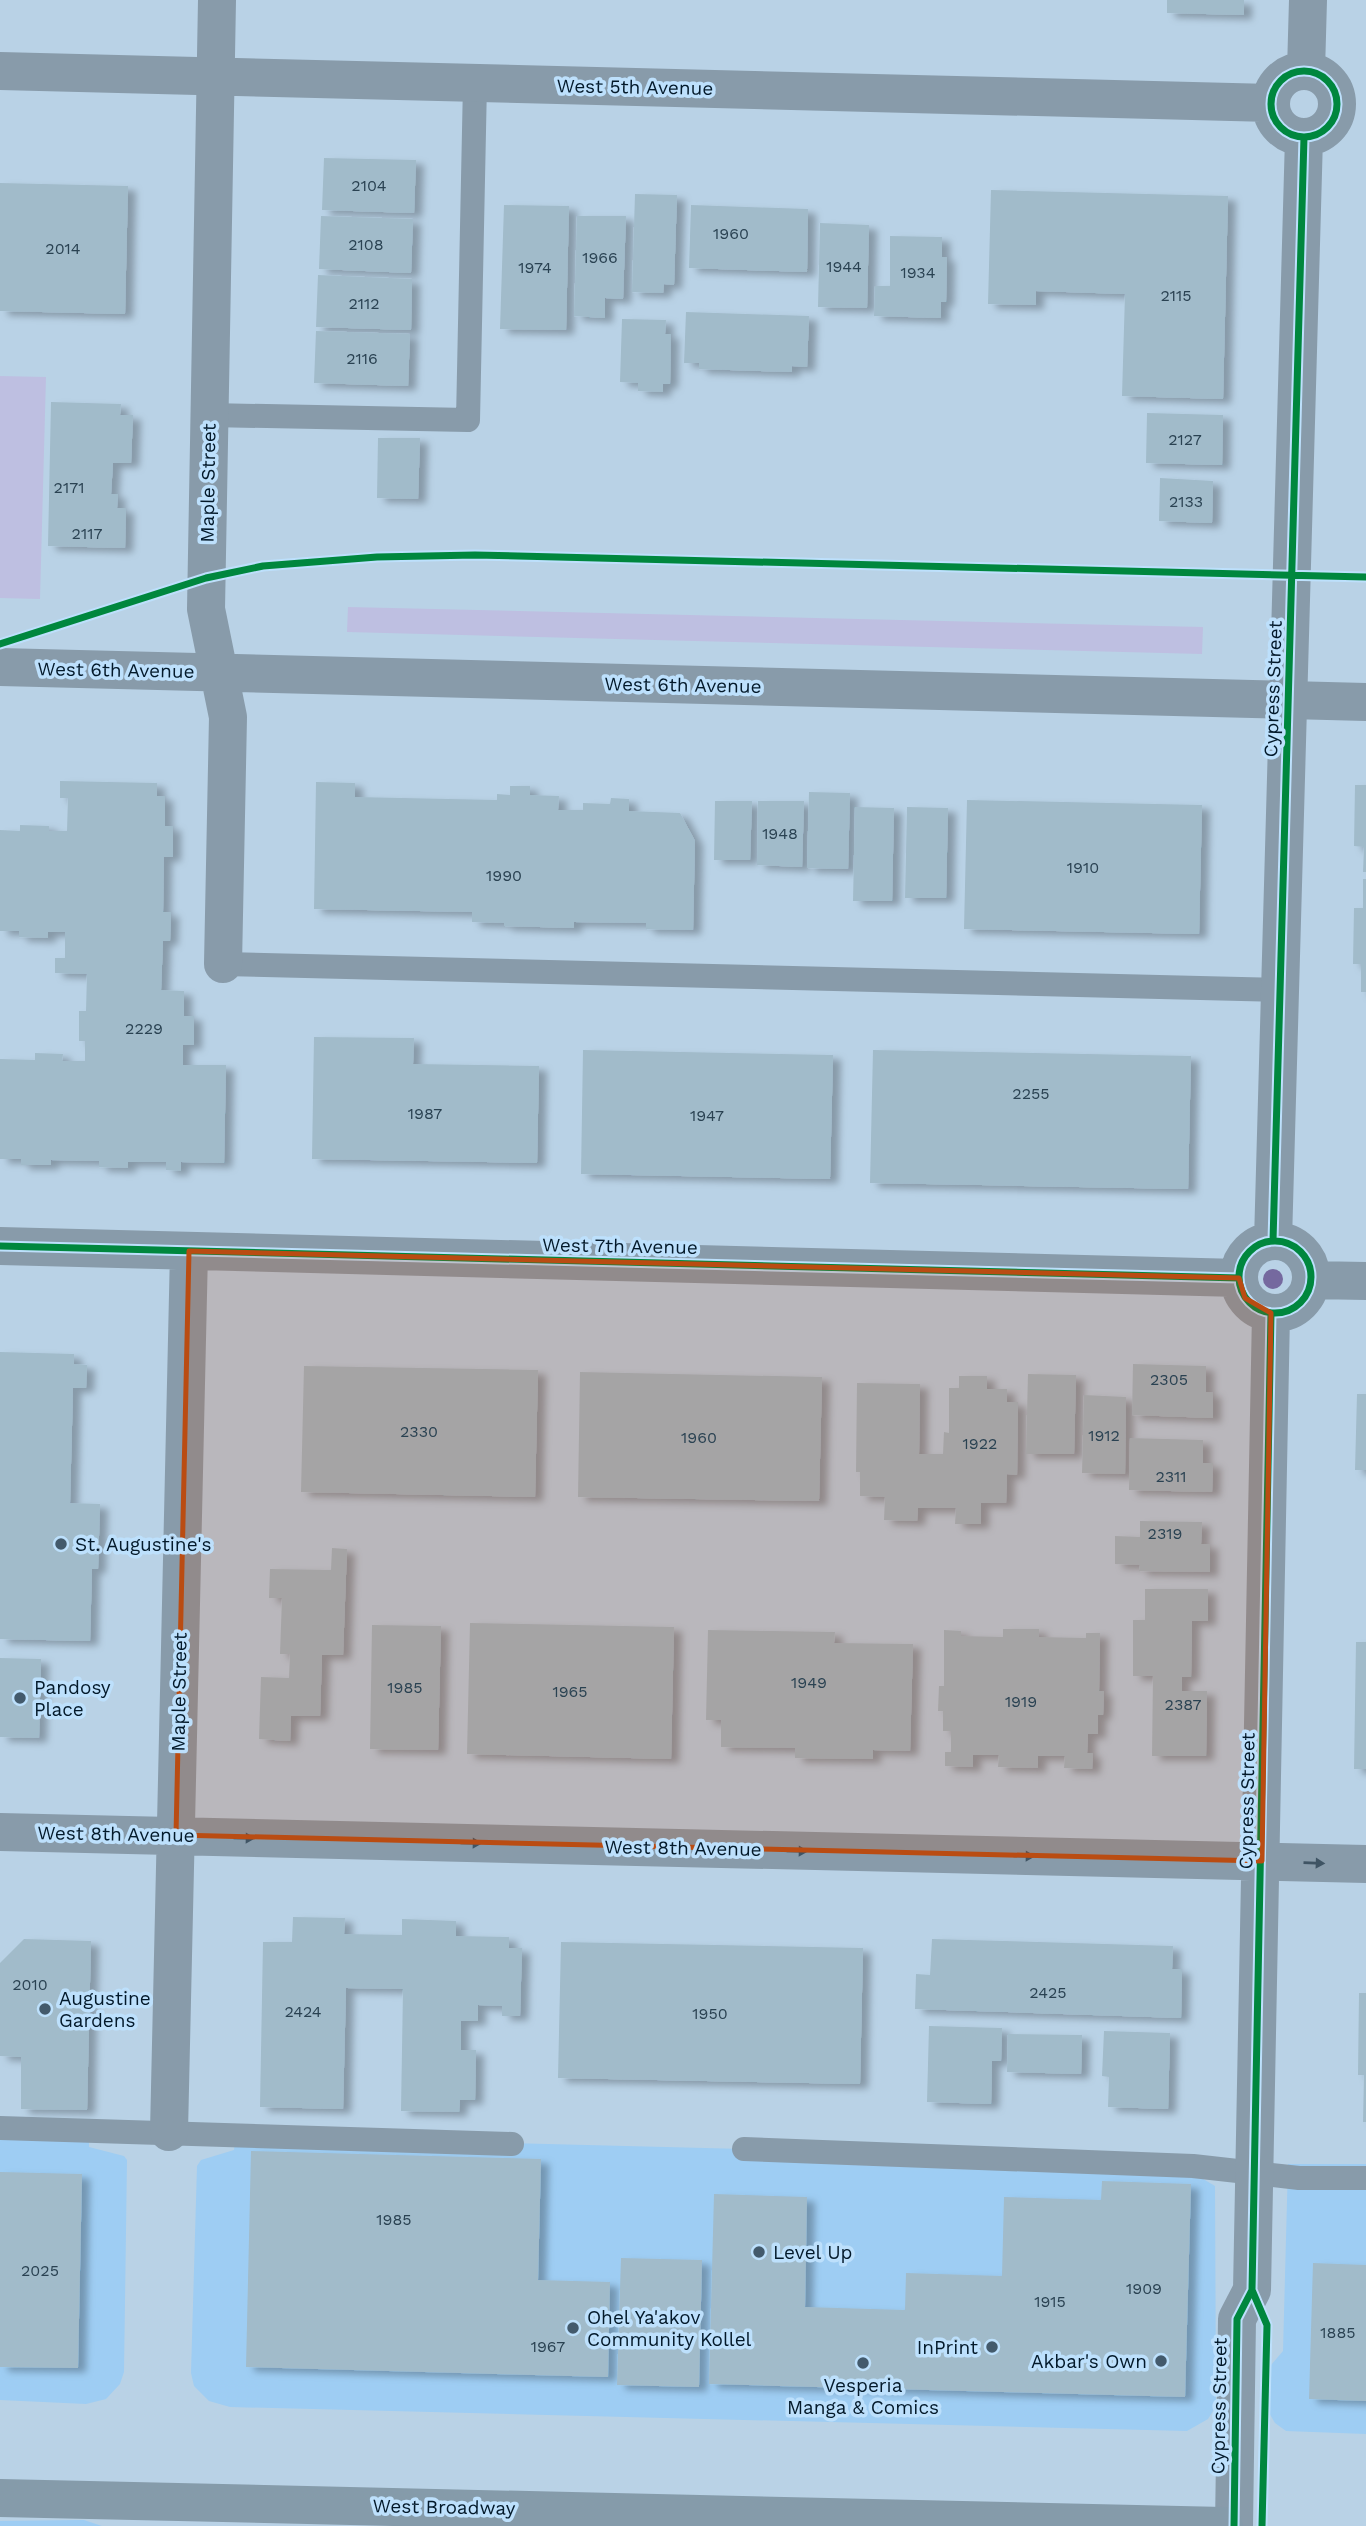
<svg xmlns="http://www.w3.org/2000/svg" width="1366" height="2526" font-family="'Work Sans',sans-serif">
	<defs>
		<filter id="shadow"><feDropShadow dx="8" dy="4.5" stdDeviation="3.5" flood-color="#0004"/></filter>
	</defs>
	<rect width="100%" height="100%" fill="#b9d2e6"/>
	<path fill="#9ecdf3" d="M0 2128 89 2131V2147L124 2156 127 2160 124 2372 120 2384 106 2399 86 2404 0 2400Z
		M236 2136 744 2149 1193 2173 1215 2186 1216 2400 1213 2411 1208 2419 1187 2431 230 2407 209 2401 194 2386 191 2373 197 2166 201 2160 234 2150Z
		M1288 2164H1366V2434L1286 2431 1275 2423 1268 2411 1271 2365 1283 2351Z
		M84 2520 102 2526H0V2521Z"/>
	<path fill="#bebfe1" d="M0 376 46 377 40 599 0 598Z
		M348 607 1203 627 1202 654 347 632Z"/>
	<path fill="#a1bbca" filter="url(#shadow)" d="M1167 0H1244V15L1167 13Z
		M324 158 416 160 414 213 322 210Z
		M0 183 128 186 125 314 0 311Z
		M991 190 1228 196 1223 399 1122 396 1125 294 1036 291V305L988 304Z
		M635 194 677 195 674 285 664 284 663 293 632 292Z
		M504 205 569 206 566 330 500 329Z
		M691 205 808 209 807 272 689 268Z
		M321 216 413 219 411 273 319 269Z
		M577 216H626L623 299 605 298V318L574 316Z
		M820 223 869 225 867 308 818 307Z
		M890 236 942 237V257H947L946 302H941V318L874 316 875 286H890Z
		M318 275 412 279 411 330 316 327Z
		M686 312 809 316 807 367 792 366V372L699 369V363H684Z
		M622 319 666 320 665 334H671L670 384H663V392L638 391V383L620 382Z
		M316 331 410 334 408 386 314 383Z
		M51 402 121 404 120 415H133L131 463H113L111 494H118L117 508H126L125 548 48 546Z
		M1147 413 1223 415 1222 465 1146 463Z
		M378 438H420L418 499 377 498Z
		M1160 478 1213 481 1212 523 1159 521Z
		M60 781 157 783V796H165V826H173V857H164L163 912H171L170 941H163L161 990 184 991V1016H194V1045H183V1065H226L224 1163 181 1162V1171L166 1170V1162H128V1168L99 1167V1161L51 1160V1165H21V1159H0V1059L35 1060V1053L63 1054 62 1061H85V1041H79V1011H86L87 974 55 973V958H65V932H48V938L19 937V931H0V830L20 831V825L49 826V831H67L68 798H60Z
		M316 782 355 783V797L497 800V794L510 795V786H530V795L559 796 558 810H583V803L610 804 611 798 629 799V811L680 813 695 841 693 930 646 929V923L574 922V928L504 926V923L472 922V912L314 909Z
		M1355 785H1366V872H1363L1364 847 1354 846Z
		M809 792 850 793 848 869 807 868Z
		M967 800 1202 805 1199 934 964 929Z
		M715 801H752L750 860H714Z
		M758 801H804L802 867 757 865Z
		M855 807 894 808 892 901H853Z
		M907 807 948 808 946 898H905Z
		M1363 879H1366V992H1361V964H1353L1354 908H1363Z
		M314 1037 414 1038 413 1064 539 1066 537 1163 312 1159Z
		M583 1050 833 1055 830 1179 581 1174Z
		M873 1050 1191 1056 1188 1189 870 1183Z
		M0 1352 74 1354V1364L87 1365 86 1388H73L70 1503 100 1504 98 1569H92L90 1641 0 1639Z
		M1133 1364 1206 1366V1392L1213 1393V1418L1132 1415Z
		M304 1366 538 1370 535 1497 301 1492Z
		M580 1372 822 1377 819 1501 578 1497Z
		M1028 1374 1076 1375 1074 1454H1026Z
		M959 1376H987V1389H1007V1402H1018L1017 1475 1007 1474 1006 1503H981V1524H955L956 1508H918L917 1521 884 1520 885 1497 860 1496V1472H856L857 1383 920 1384 919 1454H943L944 1432 949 1433V1388H959Z
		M1357 1394H1366V1470H1355Z
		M1084 1395 1126 1397 1125 1474 1082 1473Z
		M1130 1438 1203 1440V1463H1213L1212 1492 1129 1490Z
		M1140 1521 1202 1522 1201 1544H1210V1572L1139 1571 1140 1565 1115 1564V1536L1140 1537Z
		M332 1548 347 1549 343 1655H322L320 1716H291L290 1741 259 1739 261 1677 289 1678 290 1654H280L282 1598H269L270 1569 331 1570Z
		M1145 1589H1208V1621H1192L1191 1677H1182V1691H1207L1206 1756H1152L1153 1676H1133V1620H1145Z
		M470 1623 674 1627 671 1759 467 1754Z
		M372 1625 441 1626 438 1750 370 1749Z
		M1003 1629H1039V1637L1086 1638V1633H1100L1099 1691H1104L1103 1715H1098V1734H1088L1087 1753H1093L1092 1769 1064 1768 1065 1756H1038V1768L998 1767 999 1755H973V1767L945 1766V1752H951V1731H943V1711H938L939 1686H944V1630L961 1631V1636L1003 1637Z
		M708 1630 835 1632 834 1643 913 1644 910 1751 873 1750V1759L795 1758V1748L721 1747V1720H706Z
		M1356 1642H1366V1769H1354Z
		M0 1658 41 1659 39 1738 0 1737Z
		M293 1917 345 1918 344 1934 402 1935V1919L456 1921V1936L509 1937V1948H522L520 2016H502V2006L478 2005V2021H461V2050H476L475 2100H460L459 2112 401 2111 403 1989 346 1988 343 2109 260 2107 263 1942H292Z
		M24 1939 91 1941 87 2110 21 2109V2057L0 2056V1963Z
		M932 1939 1173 1946 1172 1969H1182L1181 2018 915 2009 916 1974 930 1975Z
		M561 1942 863 1948 860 2084 558 2078Z
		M1359 1993H1366V2122H1363L1364 2075H1358Z
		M929 2026 1002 2028 1001 2061H992L991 2104 927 2102Z
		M1104 2031 1170 2033 1168 2109 1108 2107 1109 2077 1102 2076Z
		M1008 2034 1082 2035 1081 2074 1007 2072Z
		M251 2151 541 2159 538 2280 610 2282 608 2377 246 2367Z
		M0 2172 82 2174 78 2368 0 2367Z
		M1102 2181 1191 2184 1185 2397 709 2384 714 2194 807 2197 805 2307 905 2310 906 2273 1002 2276 1004 2197 1101 2200Z
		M621 2258 702 2260 699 2387 617 2385Z
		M1313 2263 1366 2265V2401L1309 2399Z"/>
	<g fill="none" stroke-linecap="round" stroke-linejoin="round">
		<path stroke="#889baa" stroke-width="24" d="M209 415 468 420 475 83
			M223 964 1280 990
			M0 2128 512 2144
			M744 2149 1193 2166 1299 2178H1366"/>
		<path stroke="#889baa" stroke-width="38" d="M217 0 206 609 228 717 223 964
			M1271 104a33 33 0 1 1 66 0a33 33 0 1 1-66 0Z
			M0 71 1271 103
			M1306 71 1308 0
			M0 667 1366 702
			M1273 1241 1304 137
			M1239 1277a36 36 0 1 1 72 0a36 36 0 1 1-72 0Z
			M0 1246 1239 1278
			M1311 1280 1366 1281
			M0 1832 1366 1864
			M169 2132 189 1251
			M1234 2526 1237 2319 1252 2290 1271 1313"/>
		<path stroke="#859baa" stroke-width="38" d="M0 2498 1224 2526"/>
		<g stroke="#bde0fc" stroke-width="11">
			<path id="cycleway" d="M1271 104a33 33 0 1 1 66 0a33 33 0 1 1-66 0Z
				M0 644 206 578 263 566 377 557 475 555 1366 577
				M1273 1241 1304 137
				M1239 1277a36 36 0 1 1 72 0a36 36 0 1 1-72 0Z
				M0 1246 1239 1278
				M1234 2526 1237 2319 1252 2290
				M1262 2526 1267 2325 1252 2290 1271 1313"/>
		</g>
		<use href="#cycleway" stroke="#00873e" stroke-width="7"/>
	</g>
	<circle fill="#75699f" cx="1273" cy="1279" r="10"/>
	<defs><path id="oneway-solid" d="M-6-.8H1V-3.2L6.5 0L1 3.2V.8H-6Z" transform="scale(1.75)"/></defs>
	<g fill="#3f5464">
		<use href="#oneway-solid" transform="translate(244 1838) rotate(1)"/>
		<use href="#oneway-solid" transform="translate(471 1843) rotate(1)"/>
		<use href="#oneway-solid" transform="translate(797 1851) rotate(1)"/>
		<use href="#oneway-solid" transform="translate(1024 1856) rotate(1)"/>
		<use href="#oneway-solid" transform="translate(1314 1863) rotate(2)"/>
	</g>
	<path fill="#ba4c12" fill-opacity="0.2" stroke="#ba4c12" stroke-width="5" stroke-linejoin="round" d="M189 1251 1239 1278 1245 1298 1271 1313 1262 1861 176 1835Z"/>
	<g fill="#435a6c" stroke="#bde0fc" stroke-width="2.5">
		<circle cx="61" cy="1544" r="7"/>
		<circle cx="20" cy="1698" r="7"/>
		<circle cx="45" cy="2009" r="7"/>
		<circle cx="759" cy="2252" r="7"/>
		<circle cx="573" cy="2328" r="7"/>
		<circle cx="992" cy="2347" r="7"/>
		<circle cx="1161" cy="2361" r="7"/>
		<circle cx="863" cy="2363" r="7"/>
	</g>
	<g text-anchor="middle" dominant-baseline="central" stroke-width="7" stroke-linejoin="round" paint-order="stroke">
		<g font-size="16" fill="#2a4252">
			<text x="369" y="185">2104</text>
			<text x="731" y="233">1960</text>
			<text x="366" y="244">2108</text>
			<text x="63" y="248">2014</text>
			<text x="600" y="257">1966</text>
			<text x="844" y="266">1944</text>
			<text x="535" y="267">1974</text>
			<text x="918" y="272">1934</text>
			<text x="1176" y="295">2115</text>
			<text x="364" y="303">2112</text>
			<text x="362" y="358">2116</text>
			<text x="1185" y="439">2127</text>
			<text x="69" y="487">2171</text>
			<text x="1186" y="501">2133</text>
			<text x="87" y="533">2117</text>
			<text x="780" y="833">1948</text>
			<text x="1083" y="867">1910</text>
			<text x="504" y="875">1990</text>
			<text x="144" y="1028">2229</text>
			<text x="1031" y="1093">2255</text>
			<text x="425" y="1113">1987</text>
			<text x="707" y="1115">1947</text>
			<text x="1169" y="1379">2305</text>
			<text x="419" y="1431">2330</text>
			<text x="1104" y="1435">1912</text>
			<text x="699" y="1437">1960</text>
			<text x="980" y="1443">1922</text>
			<text x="1171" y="1476">2311</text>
			<text x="1165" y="1533">2319</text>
			<text x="809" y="1682">1949</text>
			<text x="405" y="1687">1985</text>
			<text x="570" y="1691">1965</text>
			<text x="1021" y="1701">1919</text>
			<text x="1183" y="1704">2387</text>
			<text x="30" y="1984">2010</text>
			<text x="1048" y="1992">2425</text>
			<text x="303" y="2011">2424</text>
			<text x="710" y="2013">1950</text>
			<text x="394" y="2219">1985</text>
			<text x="40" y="2270">2025</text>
			<text x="1144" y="2288">1909</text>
			<text x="1050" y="2301">1915</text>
			<text x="1338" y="2332">1885</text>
			<text x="548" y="2346">1967</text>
		</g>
		<g font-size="19" fill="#03192a" stroke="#bde0fc">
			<text transform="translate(635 87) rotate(1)">West 5th Avenue</text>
			<text transform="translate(208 483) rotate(-89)">Maple Street</text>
			<text transform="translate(116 670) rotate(1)">West 6th Avenue</text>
			<text transform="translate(683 685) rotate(1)">West 6th Avenue</text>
			<text transform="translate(1273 689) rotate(-88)">Cypress Street</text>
			<text transform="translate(620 1246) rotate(1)">West 7th Avenue</text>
			<text transform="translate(179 1692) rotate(-89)">Maple Street</text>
			<text transform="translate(1247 1801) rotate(-89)">Cypress Street</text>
			<text transform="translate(116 1834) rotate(1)">West 8th Avenue</text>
			<text transform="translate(683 1848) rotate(1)">West 8th Avenue</text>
			<text transform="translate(1219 2406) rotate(-89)">Cypress Street</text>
			<text transform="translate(444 2507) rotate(1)">West Broadway</text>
		</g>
		<g font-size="19" fill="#03192a" stroke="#bde0fc" text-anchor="start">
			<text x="75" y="1544">St. Augustine's</text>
			<text x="34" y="1687">Pandosy<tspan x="34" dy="22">Place</tspan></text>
			<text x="59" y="1998">Augustine<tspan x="59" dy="22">Gardens</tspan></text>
			<text x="773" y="2252">Level Up</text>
			<text x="587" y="2317">Ohel Ya'akov<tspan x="587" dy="22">Community Kollel</tspan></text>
			<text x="978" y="2347" text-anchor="end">InPrint</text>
			<text x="1147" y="2361" text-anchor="end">Akbar's Own</text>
			<text x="863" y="2385" text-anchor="middle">Vesperia<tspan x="863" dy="22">Manga &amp; Comics</tspan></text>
		</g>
	</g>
</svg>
